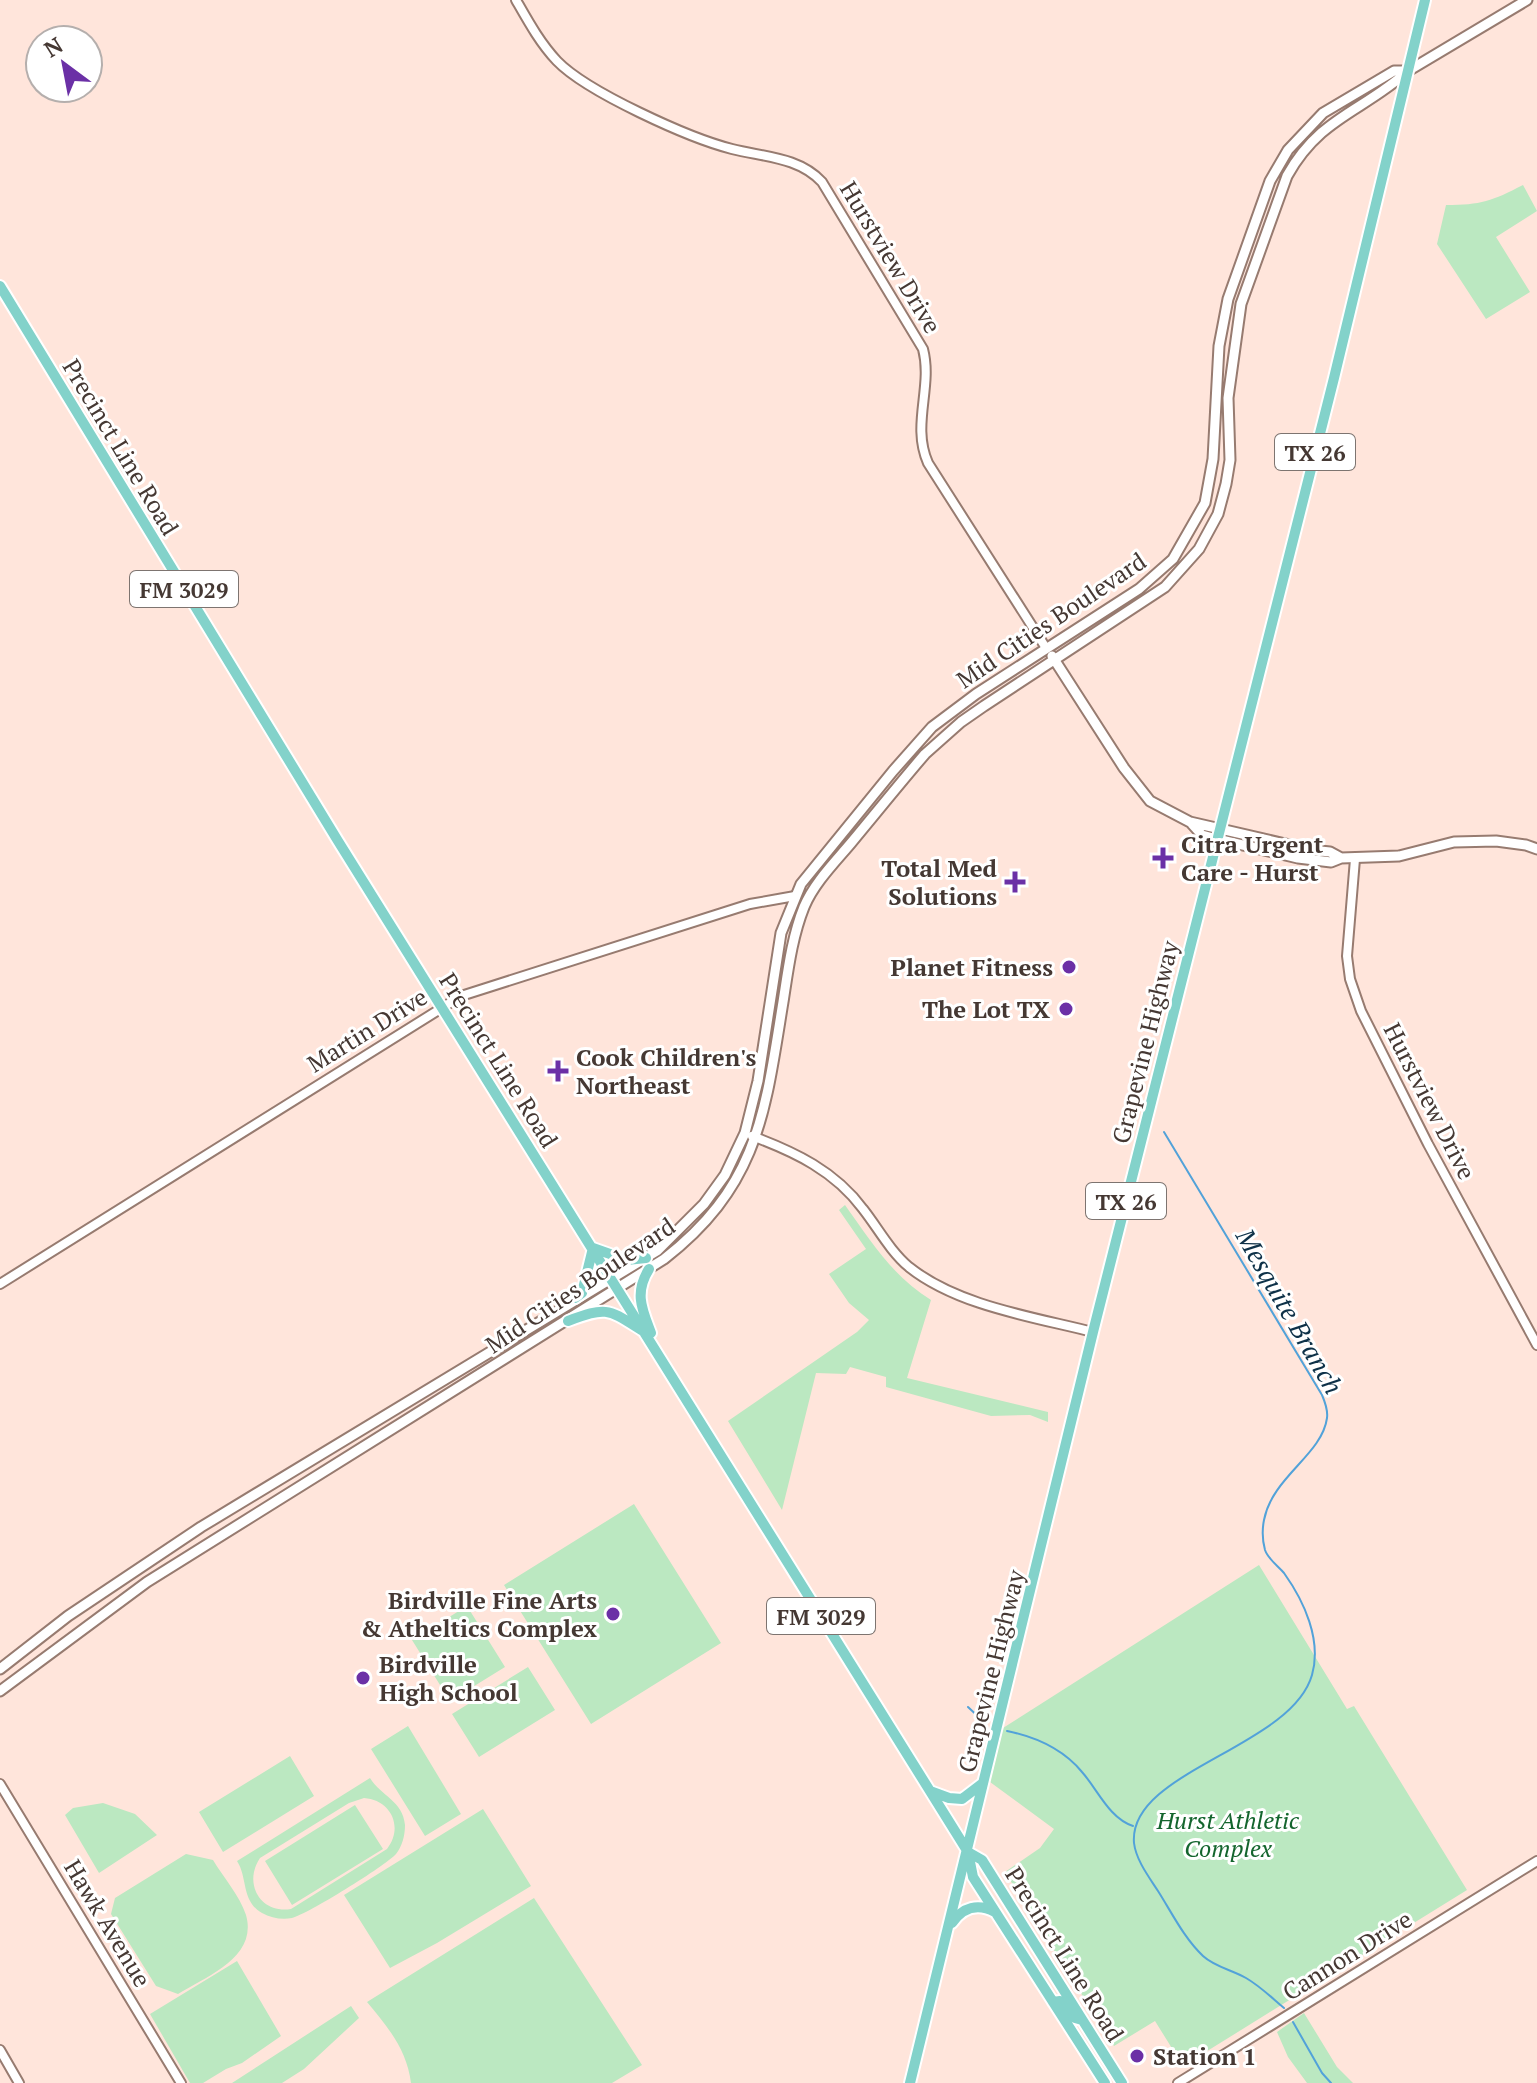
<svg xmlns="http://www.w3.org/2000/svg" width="1537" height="2083" font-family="'PT Serif',serif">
	<rect width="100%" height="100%" fill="#ffe5db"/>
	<path fill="#bbe8c1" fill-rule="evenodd" d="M1523 185 1537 211 1496 237 1530 292 1486 319 1437 244 1446 205C1481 205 1492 201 1523 185Z
		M845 1205C870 1240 893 1277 931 1300L907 1378 1048 1412V1422L1030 1415 991 1416 886 1387V1377L850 1367 846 1374 816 1373 782 1510 728 1421 857 1332 869 1320 849 1303 829 1274 866 1249 839 1210Z
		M634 1504 721 1643 591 1724 504 1585Z
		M1259 1565 1347 1709 1354 1706 1467 1890 1183 2066 1155 2021 1114 2046 1005 1872 1040 1848 1054 1829 990 1782 1003 1728Z
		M467 1606 505 1667 450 1701 412 1640Z
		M528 1667 555 1710 479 1757 452 1714Z
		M408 1726 461 1814 425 1836 371 1749Z
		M290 1756 314 1796 223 1852 199 1812Z
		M370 1778C381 1796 403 1801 405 1825 405 1836 402 1846 396 1854 385 1866 308 1914 292 1918 282 1920 271 1918 262 1913 241 1901 248 1878 237 1861ZM364 1798C391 1800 404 1827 387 1849L291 1909C260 1914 243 1883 260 1858L349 1803Z
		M103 1803 135 1814 157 1835 99 1873 65 1815 73 1808Z
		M355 1805 383 1849 292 1905 265 1861Z
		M483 1809 531 1886 437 1943 390 1968 344 1895Z
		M186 1854 213 1860C223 1877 240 1896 246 1915 258 1957 207 1976 178 1994L156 1986 111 1914 115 1898Z
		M534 1898 642 2065 612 2083H411C407 2050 388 2027 367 2002Z
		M237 1961 281 2036 242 2063 226 2069 203 2083H190L150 2014Z
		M351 2006 359 2018 304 2069 282 2083H232Z
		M1304 2013 1337 2067 1353 2083H1307L1288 2057 1277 2032Z"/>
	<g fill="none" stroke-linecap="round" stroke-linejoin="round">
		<path stroke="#52a2d9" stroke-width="2" d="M1164 1132 1322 1395C1325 1402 1328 1411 1327 1418 1322 1455 1272 1477 1264 1520 1262 1530 1262 1539 1265 1550 1268 1559 1278 1566 1284 1573 1304 1601 1322 1640 1312 1675 1291 1748 1128 1771 1134 1843 1136 1860 1149 1877 1158 1891 1172 1913 1184 1938 1203 1956 1215 1967 1232 1970 1246 1978 1260 1986 1272 1998 1284 2008
			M968 1707 984 1722
			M1007 1731C1036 1737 1063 1749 1082 1772 1098 1790 1109 1818 1133 1826
			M1293 2022 1322 2073 1331 2083"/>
		<g stroke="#977b70" stroke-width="12">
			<path id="tertiary" d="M516 0C528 21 540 43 557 61 587 92 689 138 732 149 764 157 799 157 822 182L923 349C933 387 911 425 928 463L1046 648
				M1355 859 1347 956 1350 979 1361 1011 1428 1144 1537 1345
				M752 1136C795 1152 835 1171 863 1209 878 1228 890 1251 909 1267 958 1306 1034 1317 1093 1332
				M0 1284 461 996 750 904 795 896
				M0 1784 181 2083
				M0 2050 19 2083
				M1178 2083 1537 1861"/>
		</g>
		<g stroke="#977b70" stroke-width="13">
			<path id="secondary" d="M1052 656 1124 768 1150 801 1190 822 1311 850 1330 852 1341 858
				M1192 824 1202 835 1217 839 1298 858 1331 862 1341 858 1399 856 1454 842 1496 841 1526 845 1537 849
				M0 1669 68 1616 201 1527 657 1251 704 1204 725 1175 745 1133 758 1081 781 933 801 884 893 771 932 727 976 694 1139 589 1173 559 1205 503 1213 459 1219 346 1228 299 1270 181 1288 150 1323 113 1394 71H1408
				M0 1691 147 1582 664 1259C759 1185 765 1112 783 1002 788 970 792 937 804 907 814 883 835 862 851 843 876 813 900 783 925 754L961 722 984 706 1165 587 1199 549 1218 514 1226 484 1230 460 1228 398 1241 304 1287 176C1320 117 1362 112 1408 71L1527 0"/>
		</g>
		<g stroke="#fff" stroke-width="14">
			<path id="primary" d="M0 286 338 841 968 1852 973 1877 1105 2083
				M649 1269C634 1293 642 1309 651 1333
				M575 1298 582 1293 593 1248 627 1260 646 1258
				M568 1321C608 1306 608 1309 643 1331
				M930 1791 949 1798 962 1799 983 1783
				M968 1852 982 1860 1122 2083
				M952 1923C963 1907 978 1903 995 1912
				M1053 2002 1060 2001 1075 2018 1082 2020
				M910 2083 1093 1332 1334 378 1425 0"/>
		</g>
		<use href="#tertiary" stroke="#fff" stroke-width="8"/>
		<use href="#secondary" stroke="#fff" stroke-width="9"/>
		<use href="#primary" stroke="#83d2ca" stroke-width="10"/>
	</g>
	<g fill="#6b30a6" stroke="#fff" stroke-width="3">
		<path d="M1159 846h8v8h8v8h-8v8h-8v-8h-8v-8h8z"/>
		<path d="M1011 870h8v8h8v8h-8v8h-8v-8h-8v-8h8z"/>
		<circle cx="1069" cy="967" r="8"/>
		<circle cx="1066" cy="1009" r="8"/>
		<path d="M554 1059h8v8h8v8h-8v8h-8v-8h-8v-8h8z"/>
		<circle cx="613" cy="1614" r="8"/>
		<circle cx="363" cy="1678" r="8"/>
		<circle cx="1137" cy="2056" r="8"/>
	</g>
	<g text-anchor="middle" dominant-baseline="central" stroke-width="6" stroke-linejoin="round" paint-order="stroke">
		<g fill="#fff" stroke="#7d7470" stroke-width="2">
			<rect x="1275" y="434" width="80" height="36" rx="6"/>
			<rect x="130" y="571" width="108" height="36" rx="6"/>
			<rect x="1086" y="1183" width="80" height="36" rx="6"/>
			<rect x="767" y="1598" width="108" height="36" rx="6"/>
		</g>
		<g font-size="22" font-weight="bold" fill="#453833">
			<text x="1315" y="452">TX 26</text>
			<text x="184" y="589">FM 3029</text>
			<text x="1126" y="1201">TX 26</text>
			<text x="821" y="1616">FM 3029</text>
		</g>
		<g font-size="24" fill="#453833" stroke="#fff">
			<text transform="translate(891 257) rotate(59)">Hurstview Drive</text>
			<text transform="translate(121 447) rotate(59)">Precinct Line Road</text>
			<text transform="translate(1051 620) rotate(-34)">Mid Cities Boulevard</text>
			<text transform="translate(367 1030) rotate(-32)">Martin Drive</text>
			<text transform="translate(1145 1042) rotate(-76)">Grapevine Highway</text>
			<text transform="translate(499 1060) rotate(58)">Precinct Line Road</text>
			<text transform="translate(1430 1101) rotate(63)">Hurstview Drive</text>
			<text transform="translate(580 1285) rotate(-34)">Mid Cities Boulevard</text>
			<text transform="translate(991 1671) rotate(-76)">Grapevine Highway</text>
			<text transform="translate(108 1923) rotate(59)">Hawk Avenue</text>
			<text transform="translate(1065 1954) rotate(58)">Precinct Line Road</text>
			<text transform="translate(1347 1955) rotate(-32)">Cannon Drive</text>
		</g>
		<g font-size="24" font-weight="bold" fill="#453833" stroke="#fff" text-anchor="start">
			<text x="1181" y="844">Citra Urgent<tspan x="1181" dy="28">Care - Hurst</tspan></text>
			<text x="997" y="868" text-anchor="end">Total Med<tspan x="997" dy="28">Solutions</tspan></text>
			<text x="1053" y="967" text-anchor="end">Planet Fitness</text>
			<text x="1050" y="1009" text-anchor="end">The Lot TX</text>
			<text x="576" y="1057">Cook Children's<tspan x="576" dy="28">Northeast</tspan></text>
			<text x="597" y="1600" text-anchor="end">Birdville Fine Arts<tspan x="597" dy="28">&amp; Atheltics Complex</tspan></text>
			<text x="379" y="1664">Birdville<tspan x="379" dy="28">High School</tspan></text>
			<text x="1153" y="2056">Station 1</text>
		</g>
		<g font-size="24" font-style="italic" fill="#14652e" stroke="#fff">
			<text x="1228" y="1820">Hurst Athletic<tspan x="1228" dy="28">Complex</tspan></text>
		</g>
		<g font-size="26" font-style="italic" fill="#0e3148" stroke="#fff">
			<text transform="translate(1290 1311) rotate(60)">Mesquite Branch</text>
		</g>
	</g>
	<g transform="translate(64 64) rotate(328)"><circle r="38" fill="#ffffff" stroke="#b5afad" stroke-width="2"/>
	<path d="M0-6L14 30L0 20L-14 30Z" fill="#6b30a6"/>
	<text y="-12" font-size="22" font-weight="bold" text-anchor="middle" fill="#453833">N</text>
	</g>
</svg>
